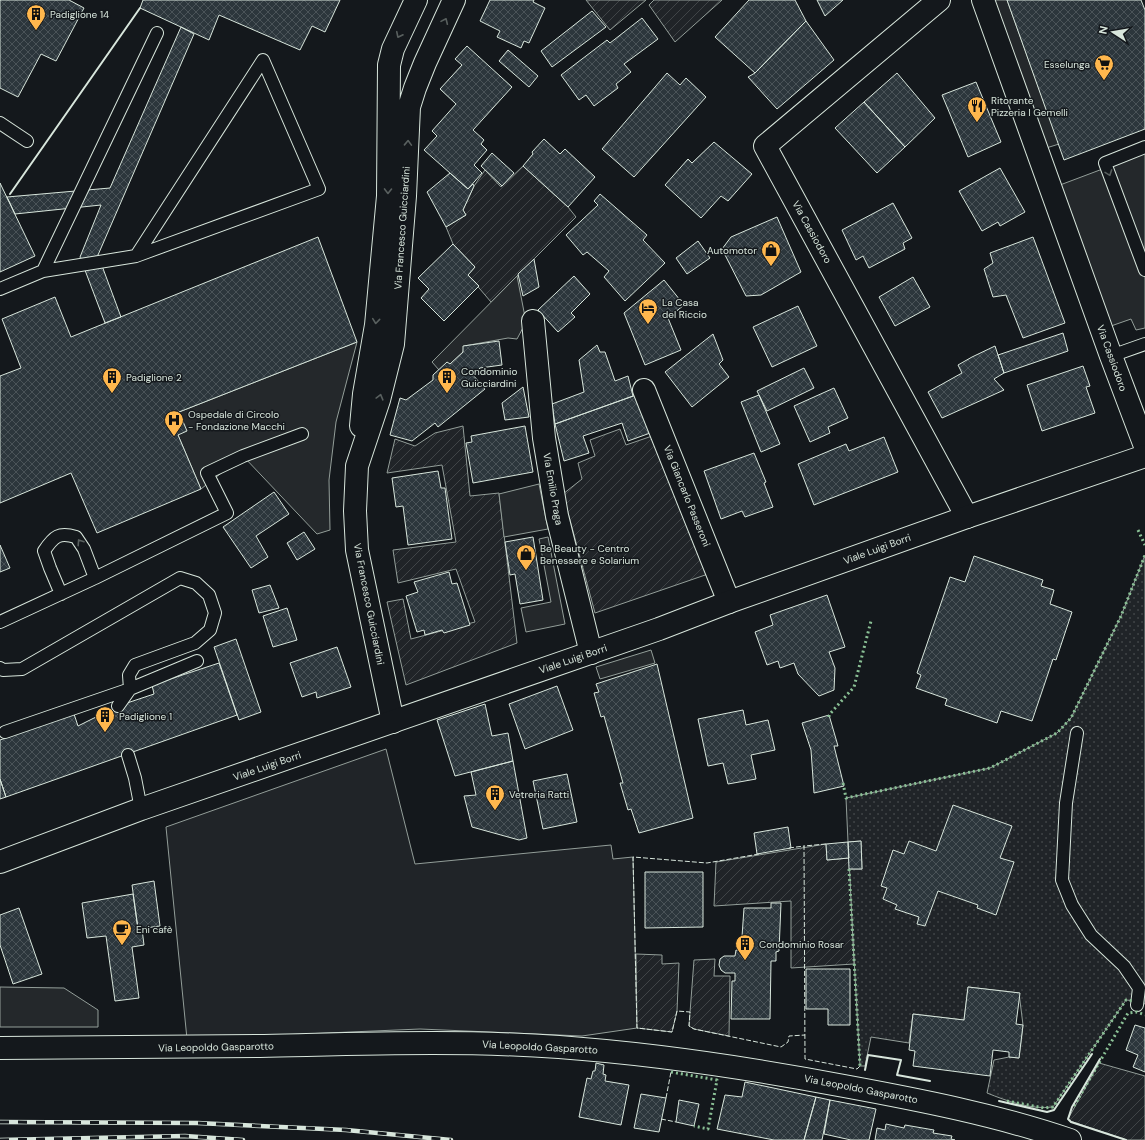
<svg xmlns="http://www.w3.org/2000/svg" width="1145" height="1140" font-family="'DM Sans',sans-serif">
	<defs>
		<pattern id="park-dots" width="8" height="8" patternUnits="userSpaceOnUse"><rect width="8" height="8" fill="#202428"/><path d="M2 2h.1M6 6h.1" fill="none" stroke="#404447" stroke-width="1.8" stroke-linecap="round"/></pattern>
		<pattern id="garden-furrows" width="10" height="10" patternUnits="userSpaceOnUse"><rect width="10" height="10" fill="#202428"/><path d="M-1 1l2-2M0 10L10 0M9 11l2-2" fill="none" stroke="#404447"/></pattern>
		<pattern id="building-cross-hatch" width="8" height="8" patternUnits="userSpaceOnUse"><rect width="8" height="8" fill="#2c363c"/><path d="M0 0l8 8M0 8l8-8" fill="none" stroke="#4a5358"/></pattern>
	</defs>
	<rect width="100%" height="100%" fill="#14181c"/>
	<path fill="#202428" stroke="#939e99" d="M386 749 415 864 611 845 613 859 633 857 637 1028 582 1036 420 1029 187 1039 166 827Z"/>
	<path fill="url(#park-dots)" stroke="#939e99" d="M1145 555V1004L1137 1001 1126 1000 1053 1107C1031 1110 1007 1101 987 1093L994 1060 1009 1057 1019 1058 1023 1025 1019 993 968 987 964 1020 913 1014 909 1043 871 1037 865 1066H860L849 869H862L861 841 848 842 846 798 990 768 1057 733 1071 718 1121 616Z"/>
	<path fill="url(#garden-furrows)" stroke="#939e99" d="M586 0H646L610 30Z
		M654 0H722L675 42 649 5Z
		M523 166 568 207 576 217 491 302 468 275 475 267 453 244 446 227 466 215 463 210 474 186 485 170 501 187Z
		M463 426 470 496 499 493 517 643 406 685 387 602 403 599 411 639 475 622 456 569 398 583 393 550 456 542 442 465 387 473 395 439 415 446 435 433Z
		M620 429 626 445 655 435 711 573 595 613 563 494 582 479 578 463 595 456 590 440Z
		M826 844 827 860 849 858 854 964 791 968V901L714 906 716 862Z
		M636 954 662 955V964L679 963 677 1011 672 1032 637 1028Z
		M715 959 714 976H730L729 1036 694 1029 689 1026 694 960Z
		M1099 1063 1145 1076V1140H1127L1070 1121 1068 1119Z"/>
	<path fill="#24282b" stroke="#939e99" d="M989 0H1007L1059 144 1043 149Z
		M1145 153V328L1136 330 1131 319 1111 326 1060 185Z
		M517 276 526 322 517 339 508 338 464 346 463 352 450 364 439 370 432 362Z
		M357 342 336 422 329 480 330 530 317 534 243 456 201 489 178 435 179 412Z
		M539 484 548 529 504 537 499 494Z
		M548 537 565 624 526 632 521 608 551 602 539 539Z
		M651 650 655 663 600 679 596 667Z
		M0 987 64 988 98 1010V1027H0Z"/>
	<path fill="url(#building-cross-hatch)" stroke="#d8e6dc" d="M0 0H69L84 8 56 61 41 54 18 97 0 88Z
		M143 0H340L325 32 312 26 300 50 219 15 209 40 140 8Z
		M490 0H534L533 2 545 8 529 43 524 41 521 48 497 37 500 31 480 21Z
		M749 0H795L806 21 755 73 715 37Z
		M817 0H843L825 16Z
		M1007 0H1141L1145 10V129L1064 160Z
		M592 11 606 27 552 67 541 51Z
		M642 18 658 39 624 64 631 72 616 84 618 88 594 106 586 95 579 100 561 75 607 40 610 43Z
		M806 21 834 60 777 109 748 77 755 73Z
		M181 27 194 34 98 255 121 317 105 323 80 257 101 205 15 214 7 197 110 188Z
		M467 46 512 87 473 130 484 140 481 144 487 150 474 165 482 173 468 189 424 150 437 136 432 131 456 104 440 89 462 65 455 59Z
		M508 50 538 76 529 87 499 61Z
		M667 73 680 85 686 78 706 97 634 177 602 149Z
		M897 73 935 118 905 147 864 102Z
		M976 82 1001 142 968 157 942 95Z
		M864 102 905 147 877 173 835 128Z
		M544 139 560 154 565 149 595 177 568 207 523 166 533 154 532 152Z
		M714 142 752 174 728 201 721 196 701 218 665 185 688 159 692 163Z
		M492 153 514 173 502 186 481 166Z
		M1000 168 1025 212 1000 226 998 222 982 231 959 191Z
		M450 173 468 189 473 184 474 186 463 210 466 215 446 227 427 192Z
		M0 183 35 256 0 272Z
		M600 194 647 235 643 240 665 263 625 301 604 277 609 271 587 252 583 255 566 235 598 205 594 201Z
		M893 203 912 238 903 243 905 249 869 268 863 256 856 260 842 230Z
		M777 217 801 272 761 295 746 296 722 249 731 237Z
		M318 237 357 342 179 412 187 431 178 435 201 489 97 533 71 473 0 503V376L21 368 2 319 55 297 71 337Z
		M1033 237 1065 323 1023 338 1006 295 993 297 984 269 993 263 990 253Z
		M698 241 710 258 687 274 676 258Z
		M453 244 475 267 468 275 479 286 444 321 421 298 429 289 418 278Z
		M534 259 539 287 523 296 518 274Z
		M574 276 590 294 571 313 575 317 558 332 538 310Z
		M913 277 930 307 895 326 879 297Z
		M664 280 684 305 668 318 681 350 645 365 624 313Z
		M798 306 817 346 772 367 753 327Z
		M1063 333 1068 351 1004 373 998 355Z
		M713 334 723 360 719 364 729 377 692 407 665 372Z
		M499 341 502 365 480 368 473 375 485 389 438 427 435 423 412 441 390 435 400 398 406 400 433 380V375L447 362 450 364 463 352V346Z
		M597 345 600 352H605L615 381 628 376 633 396 555 424 552 404 584 392 579 360Z
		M995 346 1004 373 994 379 1004 390 942 418 928 392 962 373 958 365 972 357Z
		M1083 366 1090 386 1086 387 1095 413 1042 431 1027 385Z
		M804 368 814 388 767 411 757 391Z
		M523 387 529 417 505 420 502 403Z
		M834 388 848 418 828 427 830 433 810 442 794 406Z
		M639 394 653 432 628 441 622 423 583 436 589 453 564 461 555 424Z
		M759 395 780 444 761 452 741 402Z
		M525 426 533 472 473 483 466 443 472 442 471 436Z
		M884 437 898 472 814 505 798 464 846 444 849 451Z
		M754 453 766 482 764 483 773 507 745 517 742 511 721 519 704 471Z
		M438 471 441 488H445L452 539 408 545 403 506 396 507 392 478Z
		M274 492 289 514 256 536 268 557 251 568 223 527Z
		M304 532 315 549 297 560 287 543Z
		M533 537 543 600 520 604 515 574 510 575 505 542Z
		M0 545 10 568 0 572Z
		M974 556 1043 580 1041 586 1054 590 1050 604 1072 612 1056 660 1053 659 1032 721 1001 711 997 723 945 705 947 699 916 688 921 675 917 673 950 577 965 582Z
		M449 572 452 584 457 583 470 625 444 633 442 630 425 635 424 630 417 632 406 596 418 592 414 582Z
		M270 585 279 608 259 613 252 590Z
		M827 595 845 647 829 652 835 668 834 690 819 696 798 674 794 663 780 668 778 661 767 665 755 632 773 625 770 615Z
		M287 608 297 640 273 647 263 616Z
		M236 639 261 712 239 720 214 647Z
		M337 647 351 687 317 698 316 692 302 697 290 663Z
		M219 663 237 715 6 797 0 779V740L74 714 78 726 118 706 154 694 152 685Z
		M657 664 693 818 639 833 631 809 628 810 620 783H623L604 716 601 717 594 693 599 692 596 684Z
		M557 686 573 730 525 749 509 704Z
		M485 704 492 736 508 733 513 761 455 776 437 720Z
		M743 710 746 725 768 720 775 750 751 755 756 779 728 784 723 763 708 766 698 719Z
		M829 715 838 746H834L844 786 814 793 811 750 802 723Z
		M513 761 527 838 519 840 472 827 464 796 476 795 471 772Z
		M567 774 577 822 543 829 533 781Z
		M0 779 6 797 0 799Z
		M953 805 1012 826 1000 858 1014 862 996 915 977 908 978 905 938 891 925 926 917 924 919 917 895 909 897 905 883 899 887 888 881 886 893 850 904 854 909 841 936 851Z
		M788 827 791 848 757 854 754 833Z
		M861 841 862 869H849L848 842Z
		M848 842 849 858 827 860 826 844Z
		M645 872H703V927L645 928Z
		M154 881 160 926 138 929 132 885Z
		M133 894 138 929H142L144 945 132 947 139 998 115 1001 106 936 87 938 82 903Z
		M771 903H781L779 951 776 952V961H771L770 1019H731L732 981H735V973H725L721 970 719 965 720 959 724 956H735L736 950 741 951 744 908H771Z
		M19 908 42 974 13 984 0 945V915Z
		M806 969H850V1025H828V1009H806Z
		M968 987 1020 993 1016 1024 1023 1025 1019 1058 1009 1057V1052L993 1050 990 1076 913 1066 915 1051 909 1050 913 1014 964 1020Z
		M1135 1025 1145 1028V1072L1133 1067 1138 1055 1126 1050Z
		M596 1063 604 1065 603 1074 606 1075 605 1081 629 1085 621 1125 579 1117 587 1078 591 1079 593 1071H595Z
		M745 1082 816 1097 804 1140H774L717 1129 725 1095 742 1097Z
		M641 1094 666 1098 659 1132 634 1128Z
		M816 1097 830 1100 822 1140H804Z
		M679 1100 699 1104 694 1126 676 1122Z
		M830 1100 876 1109 869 1140H851L824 1134Z
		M886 1124 904 1128 905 1125 934 1130 933 1133 952 1136 951 1139 955 1140H875L877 1128 885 1130Z"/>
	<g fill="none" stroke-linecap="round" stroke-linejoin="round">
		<g stroke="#d8e6dc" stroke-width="14">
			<path id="service" d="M0 123 27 141
				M1145 147 1105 163 1145 270
				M43 271 157 33
				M0 289 43 271 136 256 319 189 263 60 136 256
				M1111 356 1145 344
				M61 594 50 568 44 551C54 536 59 532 76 537L84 549 95 578
				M0 622 95 578 227 513 207 473 243 456 302 434
				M0 668 3 670 22 669 180 578 196 583 209 595 215 613 210 630 195 643 135 665 129 675 130 689 118 706
				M5 732 130 689 197 661
				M1077 733 1066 803 1062 880 1072 905 1091 935 1124 966 1139 988 1137 1005
				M128 755 135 778 141 809"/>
		</g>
		<g stroke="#d8e6dc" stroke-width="24">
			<path id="minor" d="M939 0 765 146 967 517
				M983 0 1111 356 1145 446
				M533 321 544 438 557 516 591 653
				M644 390 729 602
				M361 426 364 394 376 325 388 196 389 65 393 49 416 0
				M393 722 357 550 355 511 357 466 379 400 393 344 405 196 409 107 415 88 425 63 454 0"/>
		</g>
		<g stroke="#d8e6dc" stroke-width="24">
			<path id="tertiary" d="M0 1048C87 1047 174 1047 260 1046 360 1044 459 1040 559 1047 655 1054 749 1068 844 1086 920 1100 997 1115 1070 1140"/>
		</g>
		<g stroke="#d8e6dc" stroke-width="24">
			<path id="secondary" d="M0 862 141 809 659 629 729 602 967 517 1145 456"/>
		</g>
		<use href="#service" stroke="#14181c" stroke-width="12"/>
		<use href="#minor" stroke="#14181c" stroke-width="22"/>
		<use href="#tertiary" stroke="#14181c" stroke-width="22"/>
		<use href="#secondary" stroke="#14181c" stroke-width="22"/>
		<g stroke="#d8e6dc" stroke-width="4.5">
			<path id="rail" d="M0 1122 197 1123 346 1130 451 1140
				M0 1140 185 1136 243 1140"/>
		</g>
		<use href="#rail" stroke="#14181c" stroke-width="3" stroke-dasharray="9" stroke-linecap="butt"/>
		<path stroke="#8ac095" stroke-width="3" stroke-dasharray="2 3" stroke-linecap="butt" d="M1138 530 1145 545
			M829 717V715L854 687 871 621
			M843 783 846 798 990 768 1057 733 1071 718 1121 616 1145 555
			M849 869 860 1066
			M671 1072 717 1080 708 1129 694 1126
			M1007 1101 1044 1108 1053 1107 1126 1000 1134 1001
			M1074 1106 1128 1013 1137 1012 1145 1015"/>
		<path stroke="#d8e6dc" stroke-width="1" stroke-dasharray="5 2" stroke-linecap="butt" d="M826 844 804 846 805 1059 857 1069 860 1066
			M789 848 804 846
			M759 854 707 863 633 857 637 1028 672 1032 677 1011 690 1012 689 1026 694 1029 781 1047 788 1042 789 1036 805 1035
			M666 1098 671 1072
			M661 1119 676 1122"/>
		<path stroke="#d8e6dc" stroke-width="2" d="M10 194 140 8
			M1100 1059 1072 1107 1068 1119 1071 1122 1126 1140
			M865 1070 868 1055 901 1060 897 1075 930 1081
			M999 1101 1047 1112 1054 1110 1092 1054"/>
	</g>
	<defs><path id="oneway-chevron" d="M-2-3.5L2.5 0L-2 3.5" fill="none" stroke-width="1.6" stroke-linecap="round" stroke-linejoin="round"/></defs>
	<g stroke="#59605f">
		<use href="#oneway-chevron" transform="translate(445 21) rotate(-66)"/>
		<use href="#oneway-chevron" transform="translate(399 35) rotate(116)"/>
		<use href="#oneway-chevron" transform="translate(408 143) rotate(-88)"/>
		<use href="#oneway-chevron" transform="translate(1109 173) rotate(70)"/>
		<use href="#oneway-chevron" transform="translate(388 191) rotate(91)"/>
		<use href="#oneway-chevron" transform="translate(376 321) rotate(96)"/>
		<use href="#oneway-chevron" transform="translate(380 397) rotate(-75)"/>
		<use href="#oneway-chevron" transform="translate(80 542) rotate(-123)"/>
	</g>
	<defs>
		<g id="building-pin" transform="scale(1)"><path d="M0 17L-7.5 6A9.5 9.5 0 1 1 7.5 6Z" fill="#ffb74d" stroke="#14181c"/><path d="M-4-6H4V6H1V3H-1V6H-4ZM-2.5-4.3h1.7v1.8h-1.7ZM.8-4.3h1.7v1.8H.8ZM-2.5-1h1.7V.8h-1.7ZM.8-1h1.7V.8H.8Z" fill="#111"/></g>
		<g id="supermarket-pin" transform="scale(1)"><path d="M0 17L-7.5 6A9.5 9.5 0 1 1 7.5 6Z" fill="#ffb74d" stroke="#14181c"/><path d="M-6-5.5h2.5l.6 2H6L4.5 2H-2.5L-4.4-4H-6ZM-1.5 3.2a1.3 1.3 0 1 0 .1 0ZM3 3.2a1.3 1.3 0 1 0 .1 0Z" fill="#111"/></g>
		<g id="restaurant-pin" transform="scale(1)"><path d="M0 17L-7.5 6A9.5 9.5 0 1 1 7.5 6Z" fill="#ffb74d" stroke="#14181c"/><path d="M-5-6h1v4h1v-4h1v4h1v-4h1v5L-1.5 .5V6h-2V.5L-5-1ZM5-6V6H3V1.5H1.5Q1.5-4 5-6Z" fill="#111"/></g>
		<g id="shop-pin" transform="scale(1)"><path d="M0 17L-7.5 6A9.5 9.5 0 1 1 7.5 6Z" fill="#ffb74d" stroke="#14181c"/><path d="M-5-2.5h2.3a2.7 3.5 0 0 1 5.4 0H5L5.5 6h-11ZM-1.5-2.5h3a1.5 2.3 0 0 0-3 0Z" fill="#111"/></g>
		<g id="hotel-pin" transform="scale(1)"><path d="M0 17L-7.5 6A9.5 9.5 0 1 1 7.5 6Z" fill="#ffb74d" stroke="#14181c"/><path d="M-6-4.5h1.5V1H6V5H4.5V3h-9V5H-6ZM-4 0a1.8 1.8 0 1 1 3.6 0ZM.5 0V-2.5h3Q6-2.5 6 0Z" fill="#111"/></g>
		<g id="hospital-pin" transform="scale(1)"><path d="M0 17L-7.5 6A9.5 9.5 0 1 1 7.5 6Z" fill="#ffb74d" stroke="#14181c"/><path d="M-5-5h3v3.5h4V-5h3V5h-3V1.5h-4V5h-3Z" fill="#111"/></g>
		<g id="cafe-pin" transform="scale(1)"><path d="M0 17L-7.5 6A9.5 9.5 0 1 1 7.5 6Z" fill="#ffb74d" stroke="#14181c"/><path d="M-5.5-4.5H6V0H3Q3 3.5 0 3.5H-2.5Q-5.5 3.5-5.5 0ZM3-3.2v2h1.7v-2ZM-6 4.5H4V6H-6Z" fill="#111"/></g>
	</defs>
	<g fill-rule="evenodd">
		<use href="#building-pin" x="36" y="14"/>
		<use href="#supermarket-pin" x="1104" y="64"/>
		<use href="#restaurant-pin" x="977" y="106"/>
		<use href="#shop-pin" x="771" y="250"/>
		<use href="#hotel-pin" x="648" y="308"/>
		<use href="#building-pin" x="112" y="377"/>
		<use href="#building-pin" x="447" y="377"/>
		<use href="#hospital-pin" x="174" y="420"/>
		<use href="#shop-pin" x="526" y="554"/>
		<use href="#building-pin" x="105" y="716"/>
		<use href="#building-pin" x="495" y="794"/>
		<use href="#cafe-pin" x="122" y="929"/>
		<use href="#building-pin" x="745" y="944"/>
	</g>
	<g text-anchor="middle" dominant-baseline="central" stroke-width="3" stroke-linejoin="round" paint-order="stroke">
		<g font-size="10" fill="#d8e6dc" stroke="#14181c" text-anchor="start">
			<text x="50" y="14">Padiglione 14</text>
			<text x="1090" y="64" text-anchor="end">Esselunga</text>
			<text x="991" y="100">Ritorante<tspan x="991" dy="12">Pizzeria I Gemelli</tspan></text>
			<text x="757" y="250" text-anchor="end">Automotor</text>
			<text x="662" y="302">La Casa<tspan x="662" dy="12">del Riccio</tspan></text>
			<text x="461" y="371">Condominio<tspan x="461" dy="12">Guicciardini</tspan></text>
			<text x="126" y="377">Padiglione 2</text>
			<text x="188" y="414">Ospedale di Circolo<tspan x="188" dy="12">- Fondazione Macchi</tspan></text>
			<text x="540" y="548">Be Beauty - Centro<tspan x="540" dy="12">Benessere e Solarium</tspan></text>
			<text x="119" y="716">Padiglione 1</text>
			<text x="509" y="794">Vetreria Ratti</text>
			<text x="136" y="929">Eni cafè</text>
			<text x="759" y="944">Condominio Rosar</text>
		</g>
		<g font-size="10" fill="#d8e6dc" stroke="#14181c">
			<text transform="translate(402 228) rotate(-86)">Via Francesco Guicciardini</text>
			<text transform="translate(812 232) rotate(61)">Via Cassiodoro</text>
			<text transform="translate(1112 358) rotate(70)">Via Cassiodoro</text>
			<text transform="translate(553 489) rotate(80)">Via Emilio Praga</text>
			<text transform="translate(687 496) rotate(68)">Via Giancarlo Passeroni</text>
			<text transform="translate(877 549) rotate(-20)">Viale Luigi Borri</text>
			<text transform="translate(369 604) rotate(79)">Via Francesco Guicciardini</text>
			<text transform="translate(573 659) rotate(-19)">Viale Luigi Borri</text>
			<text transform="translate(267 766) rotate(-19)">Viale Luigi Borri</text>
			<text transform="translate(216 1047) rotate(-1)">Via Leopoldo Gasparotto</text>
			<text transform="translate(540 1047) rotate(3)">Via Leopoldo Gasparotto</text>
			<text transform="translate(861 1089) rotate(11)">Via Leopoldo Gasparotto</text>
		</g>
	</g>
	<g transform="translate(1113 32) rotate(282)" stroke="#14181c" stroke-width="3" paint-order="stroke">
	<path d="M0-3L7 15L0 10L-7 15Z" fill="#d8e6dc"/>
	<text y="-6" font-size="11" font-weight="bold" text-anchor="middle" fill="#d8e6dc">N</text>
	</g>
</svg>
